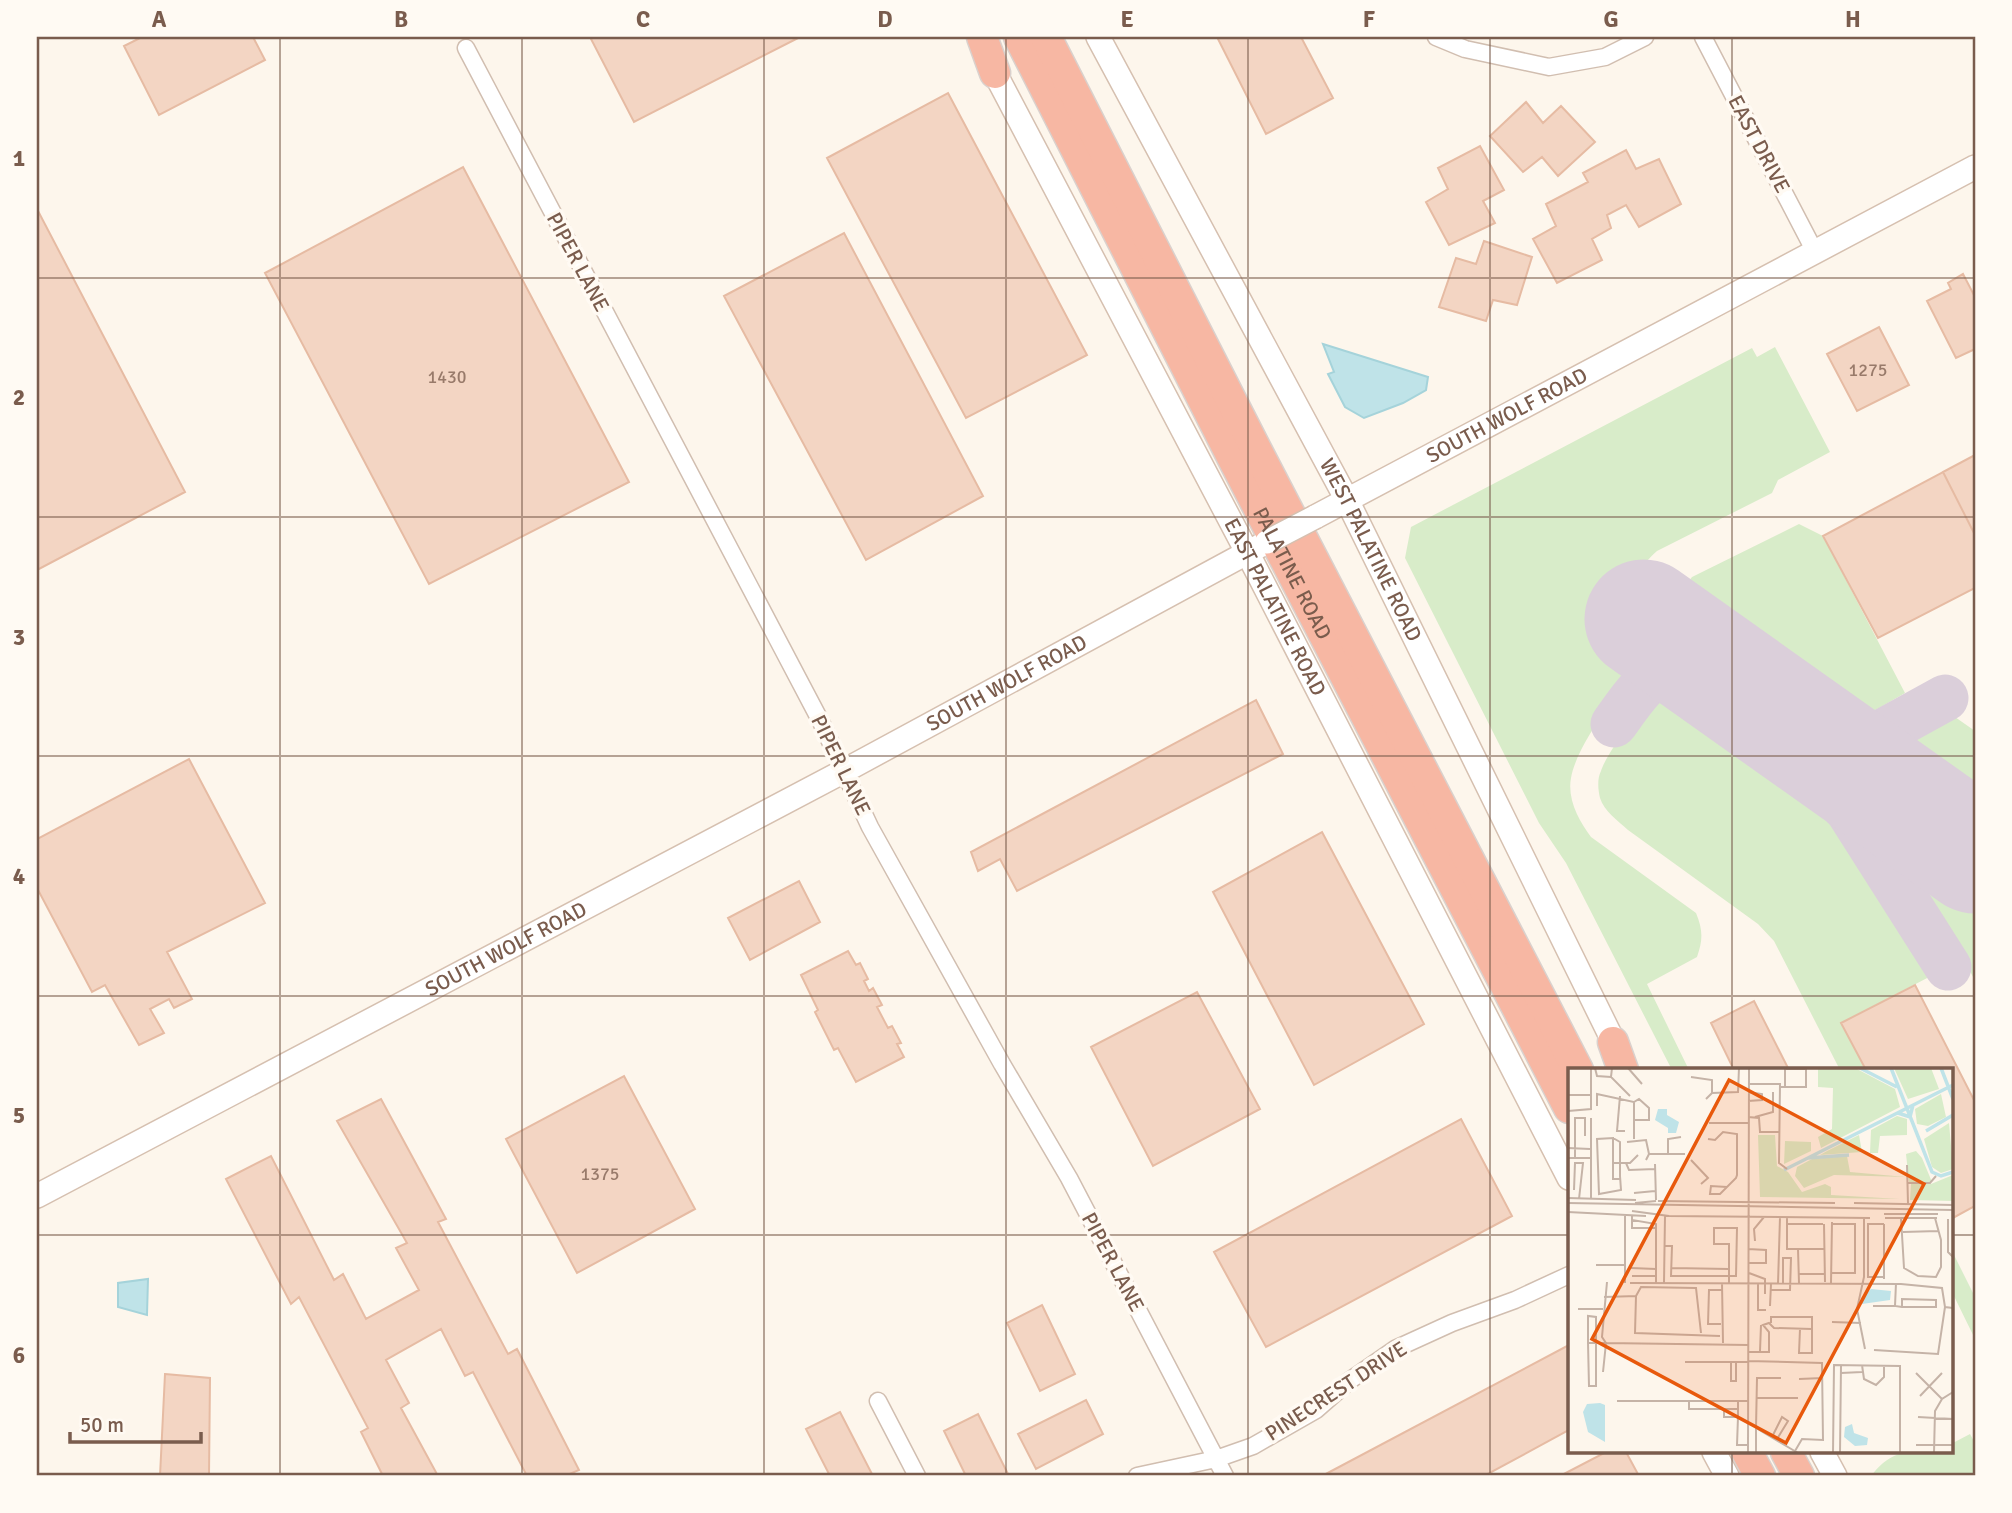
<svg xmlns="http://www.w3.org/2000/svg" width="2012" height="1513" font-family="Signika,sans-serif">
	<rect width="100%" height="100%" fill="#fdf6ec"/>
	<path fill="#d8ecc9" d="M1775 347 1830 452 1778 480 1772 493 1657 551C1609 594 1654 607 1649 649 1627 681 1577 742 1571 778 1567 799 1579 821 1591 837L1696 913C1703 930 1703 940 1697 957L1647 984 1689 1070H1672L1566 863 1539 823 1405 558 1411 527 1752 348 1757 357Z
		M1799 524 1823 536 1905 693C1881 706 1852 729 1823 720L1692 629C1679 608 1676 598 1692 577Z
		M1693 688 1725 700 1800 753 1935 958 1931 976 1841 1023 1866 1070H1840L1774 941 1758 924 1628 830C1618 821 1604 811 1600 798 1598 789 1597 779 1601 771 1606 754 1642 705 1656 697 1667 690 1680 688 1693 688Z
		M1955 717 1975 731V830L1905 780C1883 741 1927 730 1955 717Z
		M1855 791 1975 876V981L1964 959 1959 961 1952 957 1862 820 1855 799Z
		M1951 1249 1975 1297V1339L1951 1290Z
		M1970 1434 1975 1443V1476H1871C1895 1445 1915 1452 1951 1452V1444Z"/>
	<path fill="#bfe3e8" stroke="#a5d3da" stroke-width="2" d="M1323 344 1428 377 1426 390 1403 403 1364 418 1345 407 1328 374 1334 372Z
		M148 1279 147 1315 118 1307V1283Z"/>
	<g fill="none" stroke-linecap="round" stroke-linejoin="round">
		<path stroke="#dbcfda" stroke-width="47" d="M1614 724C1633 698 1649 669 1685 665 1695 664 1707 669 1718 671
			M1795 726 1948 967
			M1846 808 1843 798 1844 784 1875 739 1885 731 1945 698"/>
		<path stroke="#dbcfda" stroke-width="119" d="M1644 619 1975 854"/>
	</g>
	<path fill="#f3d5c3" stroke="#e6bba3" stroke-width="2" d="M142 37H253L265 60 159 115 124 46Z
		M590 37H800L634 122Z
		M1217 37H1301L1333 98 1266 134Z
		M948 93 1087 355 966 418 827 158Z
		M1526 102 1543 123 1561 106 1595 142 1558 176 1542 157 1523 172 1490 136Z
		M1480 146 1504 190 1483 201 1495 223 1449 245 1426 202 1448 189 1438 168Z
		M1626 150 1636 169 1659 159 1681 204 1639 227 1626 205 1607 215 1611 228 1592 239 1602 260 1557 283 1533 239 1556 226 1546 204 1588 182 1583 173Z
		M463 167 629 482 429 584 265 273Z
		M37 209 185 492 37 570Z
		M844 233 983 496 866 560 724 296Z
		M1484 241 1532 257 1517 305 1493 300 1486 321 1439 307 1456 258 1476 264Z
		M1963 274 1975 297V349L1956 358 1927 301 1951 289 1948 283Z
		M1879 327 1909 385 1857 411 1827 354Z
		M1975 455V535L1943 472Z
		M1943 472 1975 535V588L1878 638 1823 536Z
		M1256 700 1283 754 1017 891 1000 859 978 871 971 852Z
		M189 759 265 903 167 952 192 999 174 1008 169 999 150 1009 164 1033 139 1045 105 985 92 992 37 888V839Z
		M1322 832 1424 1024 1314 1085 1213 892Z
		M799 881 820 922 750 960 728 918Z
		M848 951 856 965 860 963 868 979 864 981 869 991 873 988 882 1005 877 1007 888 1028 892 1026 901 1043 897 1044 904 1057 856 1082 838 1048 834 1050 815 1012 818 1010 801 975Z
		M1915 985 1975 1102V1206L1951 1219V1070H1866L1841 1023Z
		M1197 992 1260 1109 1153 1166 1091 1047Z
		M1754 1001 1789 1070H1734L1711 1023Z
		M624 1076 695 1209 577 1273 506 1139Z
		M381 1099 446 1219 438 1222 508 1354 517 1349 579 1470 565 1476H527L473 1372 465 1376 441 1329 386 1360 409 1403 401 1408 438 1476H383L361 1432 368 1428 299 1297 291 1304 226 1179 271 1156 334 1280 343 1274 366 1319 419 1290 396 1248 407 1243 337 1121Z
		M1461 1119 1512 1216 1266 1347 1214 1252Z
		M1042 1305 1075 1374 1040 1391 1007 1323Z
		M1569 1345V1430L1484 1476H1322Z
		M165 1374 210 1378 209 1476H160Z
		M1086 1400 1103 1434 1036 1469 1018 1434Z
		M840 1412 873 1476H830L806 1429Z
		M978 1414 1009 1476H966L944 1431Z
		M1606 1452H1626L1639 1476H1560Z"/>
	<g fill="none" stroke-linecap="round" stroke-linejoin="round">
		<g stroke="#d1beb0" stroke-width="19">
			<path id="street" d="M1436 37 1465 49 1549 67 1605 57 1645 37
				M1703 37 1815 252
				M466 48 821 722 870 827 1002 1064 1069 1178 1225 1476
				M878 1401 917 1476
				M1137 1476 1216 1459 1253 1446 1316 1410 1349 1381 1395 1349 1452 1323 1515 1300 1569 1275"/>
		</g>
		<g stroke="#d6c0b0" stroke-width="26">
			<g id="secondary">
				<path id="s1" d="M1098 37 1347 500 1620 1055"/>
				<path id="s2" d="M987 58 1247 552 1569 1178"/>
				<path id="s3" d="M1315 517 1975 167"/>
				<path id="s4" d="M37 1196 844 771 1267 542"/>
				<path d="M1714 1452 1727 1476"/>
				<path d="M1822 1452 1835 1476"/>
			</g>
		</g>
		<g stroke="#dad1cd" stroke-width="33">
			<g id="highway">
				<path d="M982 37 995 73"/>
				<path id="s5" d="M1019 37 1232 457 1569 1108"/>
				<path d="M1046 37 1256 449 1578 1070"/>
				<path d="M1613 1042 1623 1070"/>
				<path d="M1747 1452 1760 1476"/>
				<path d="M1786 1452 1799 1476"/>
			</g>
		</g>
		<use href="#street" stroke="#fff" stroke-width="16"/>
		<use href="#secondary" stroke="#fff" stroke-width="23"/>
		<use href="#highway" stroke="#f7b7a3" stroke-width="30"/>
		<g stroke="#d6c0b0" stroke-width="26" stroke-linecap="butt">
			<path id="secondary-bridge" d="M1267 542 1315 517"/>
		</g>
		<use href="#secondary-bridge" stroke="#fff" stroke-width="23"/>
	</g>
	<path fill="none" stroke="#7a5c4d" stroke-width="2" stroke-opacity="0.55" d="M280 37V1476M522 37V1476M764 37V1476M1006 37V1476M1248 37V1476M1490 37V1476M1732 37V1070M37 278H1975M37 517H1975M37 756H1975M37 996H1975M37 1235H1569M1951 1235H1975M1732 1452V1476"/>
	<g text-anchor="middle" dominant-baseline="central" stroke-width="7" stroke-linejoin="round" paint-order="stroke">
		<g font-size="18" fill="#987a6a">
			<text x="1868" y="370">1275</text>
			<text x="447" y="377">1430</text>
			<text x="600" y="1174">1375</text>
		</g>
		<g font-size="21" fill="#7a5c4d" stroke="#fffaf3">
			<text transform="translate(1759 144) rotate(62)">EAST DRIVE</text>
			<text transform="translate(578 262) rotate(62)">PIPER LANE</text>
			<text stroke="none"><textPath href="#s3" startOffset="217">SOUTH WOLF ROAD</textPath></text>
			<text stroke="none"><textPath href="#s1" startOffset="581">WEST PALATINE ROAD</textPath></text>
			<text stroke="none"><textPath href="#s5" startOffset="602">PALATINE ROAD</textPath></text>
			<text stroke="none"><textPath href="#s2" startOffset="620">EAST PALATINE ROAD</textPath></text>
			<text stroke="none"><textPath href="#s4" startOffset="1097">SOUTH WOLF ROAD</textPath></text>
			<text transform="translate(841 765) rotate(64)">PIPER LANE</text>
			<text stroke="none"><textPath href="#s4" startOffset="530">SOUTH WOLF ROAD</textPath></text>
			<text transform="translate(1113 1262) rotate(62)">PIPER LANE</text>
			<text transform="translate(1336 1391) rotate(-33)">PINECREST DRIVE</text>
		</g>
	</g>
	<g transform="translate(1568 1068)">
		<rect width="385" height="385" fill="#fdf6ec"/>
		<path d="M250 0H287L327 21 332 39 253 80 250 69 264 61 265 20 250 19ZM326 0H363L371 21 340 31ZM373 26 378 49 360 58 349 56 347 41ZM329 48 339 51V67L312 68 310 85H302L303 62ZM381 55 385 101 373 105 364 99 356 71ZM190 67H207L209 98 220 104 234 124 257 116 263 119V127L332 131 192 129ZM291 67 294 84 252 87 259 83ZM217 73 243 74V83L216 96ZM348 83 354 90 364 114H341L338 86ZM279 88 282 104 338 109 266 107 236 120 227 108 229 99 244 91ZM385 107V133L342 132 343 116H363Z" fill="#d8ecc9"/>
		<path d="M90 41H99V47L111 54 108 65H100V60L87 52ZM303 221 323 223 322 232 294 236 293 230ZM32 335 37 337V374L20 364 15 344 19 336ZM284 356 286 365 300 370 299 377 287 378 276 369 277 359Z" fill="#bfe3e8"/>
		<path fill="none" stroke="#bfe3e8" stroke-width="3.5" d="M292 0 329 19M323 0 364 104 373 108 385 104M373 0 385 31M330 45 342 49 345 37M358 63 385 47M240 90 281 87M216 102 385 17"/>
		<path fill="none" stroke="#c5b3a7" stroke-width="2" d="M27 0 29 8 43 9M44 0 43 9 62 28M60 0 74 16M123 9 144 12V25L138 31M181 16H212L211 95 219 101M212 19H238V1H217V19M144 25 170 24 171 0M0 27H23M52 28 49 63H57M180 33 194 32V26L180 24M29 38V26L66 34V71M0 43 23 41V0M180 49 191 50 192 64H212M187 49 205 44V24M66 52H81V40L71 31 66 34M141 55H180M45 70 52 74V108L53 122 31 126 29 71 45 70V95H62L70 87M140 71 147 72 155 64 169 66V107L168 110 152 126H142L143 118 159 119M59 74 78 72 81 86M0 80 22 81M100 86V71L113 69M0 90H23M7 90V50H17V68M78 92 81 86H117M123 92 140 110 133 116M45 95V111H52M58 95 61 102 87 101M87 96 88 132M339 97 340 136M339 115H362L368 108M6 122 7 95H15L11 131M66 125 87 123M0 130 68 132M23 132V50M90 133 267 135M0 135 385 142M67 135 88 133M286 135 385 137M64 143 101 148M0 144 78 148M316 146H370M64 148V152L88 156V215M100 148 302 150M219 149V181H230L231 215M296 150V209L289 241 297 281M317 150H369M333 150 336 200 350 208 368 209 373 199V172L367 150M380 151V184L385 189M64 152V160H88M219 156H255M256 156 257 214M335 164 370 163M187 173 186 161 196 149M96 178H104L103 208H168L169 160H146V176H161V215M180 181 198 182V195H180M230 181H256M28 197H57M63 200 88 201M104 200 161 201M181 205 197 211V226M263 205H287V156H264M231 206H257M64 208H88M316 209H300V156H316M316 211V156M39 214 34 269 38 275 180 277M57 215V148M62 215 333 216 374 220 377 239 385 240M96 215 97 148M154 215 155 275M263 215 264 154M328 215 327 238 334 239H368V232L334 231V239M190 216V242H198M210 216 212 149M203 222H222L223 190H215V216M68 228 73 219 128 220 133 265M36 229 68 228 67 265 152 268M202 238 203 216M305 238H327M10 241H35M264 254 293 255M203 255V249H244V285H231L232 261M153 256H140L141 222H154M20 275 21 318H28V249L20 248V275H38L35 304M306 282 370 286 377 239M192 283 193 257M180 284H201V264L195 257 201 255 206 260 244 261M180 293 254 295 255 372 234 371 227 383M117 294H180M163 294V313H168V294M294 297 296 311 308 317 316 309V297M273 305 294 304M348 305 374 331M231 311 255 310M352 328 374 305M189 330H230M49 333H180M121 333V341H170V333M156 341V349H170V341M170 349 169 377H180M350 349 385 351M188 360 189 310H213M204 369 214 349 220 353 209 371M348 377H385M180 385 181 0M188 385V360L230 385M265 385 266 297 332 298V385M272 385 273 297M366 385 367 343 374 331 385 324"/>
		<path fill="#e8590c" fill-opacity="0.15" stroke="#e8590c" stroke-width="3.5" d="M161 12 356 116 218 375 24 271Z"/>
		<rect width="385" height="385" fill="none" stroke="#7a5c4d" stroke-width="3.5"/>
	</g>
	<rect width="2012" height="1513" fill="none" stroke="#fffaf3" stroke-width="77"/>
	<path d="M70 1432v10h131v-10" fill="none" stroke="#7a5c4d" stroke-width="3.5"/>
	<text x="80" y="1432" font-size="21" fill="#7a5c4d" stroke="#fffaf3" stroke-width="5" paint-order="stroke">50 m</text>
	<rect x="38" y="38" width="1936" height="1436" fill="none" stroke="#7a5c4d" stroke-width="2.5"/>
	<g font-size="23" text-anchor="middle" font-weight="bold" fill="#7a5c4d">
		<text x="159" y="27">A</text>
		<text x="401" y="27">B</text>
		<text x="643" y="27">C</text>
		<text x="885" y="27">D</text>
		<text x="1127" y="27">E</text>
		<text x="1369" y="27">F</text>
		<text x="1611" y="27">G</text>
		<text x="1853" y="27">H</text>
		<text x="19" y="166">1</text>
		<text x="19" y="405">2</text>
		<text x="19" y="645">3</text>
		<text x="19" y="884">4</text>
		<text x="19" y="1123">5</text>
		<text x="19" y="1363">6</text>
	</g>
</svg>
